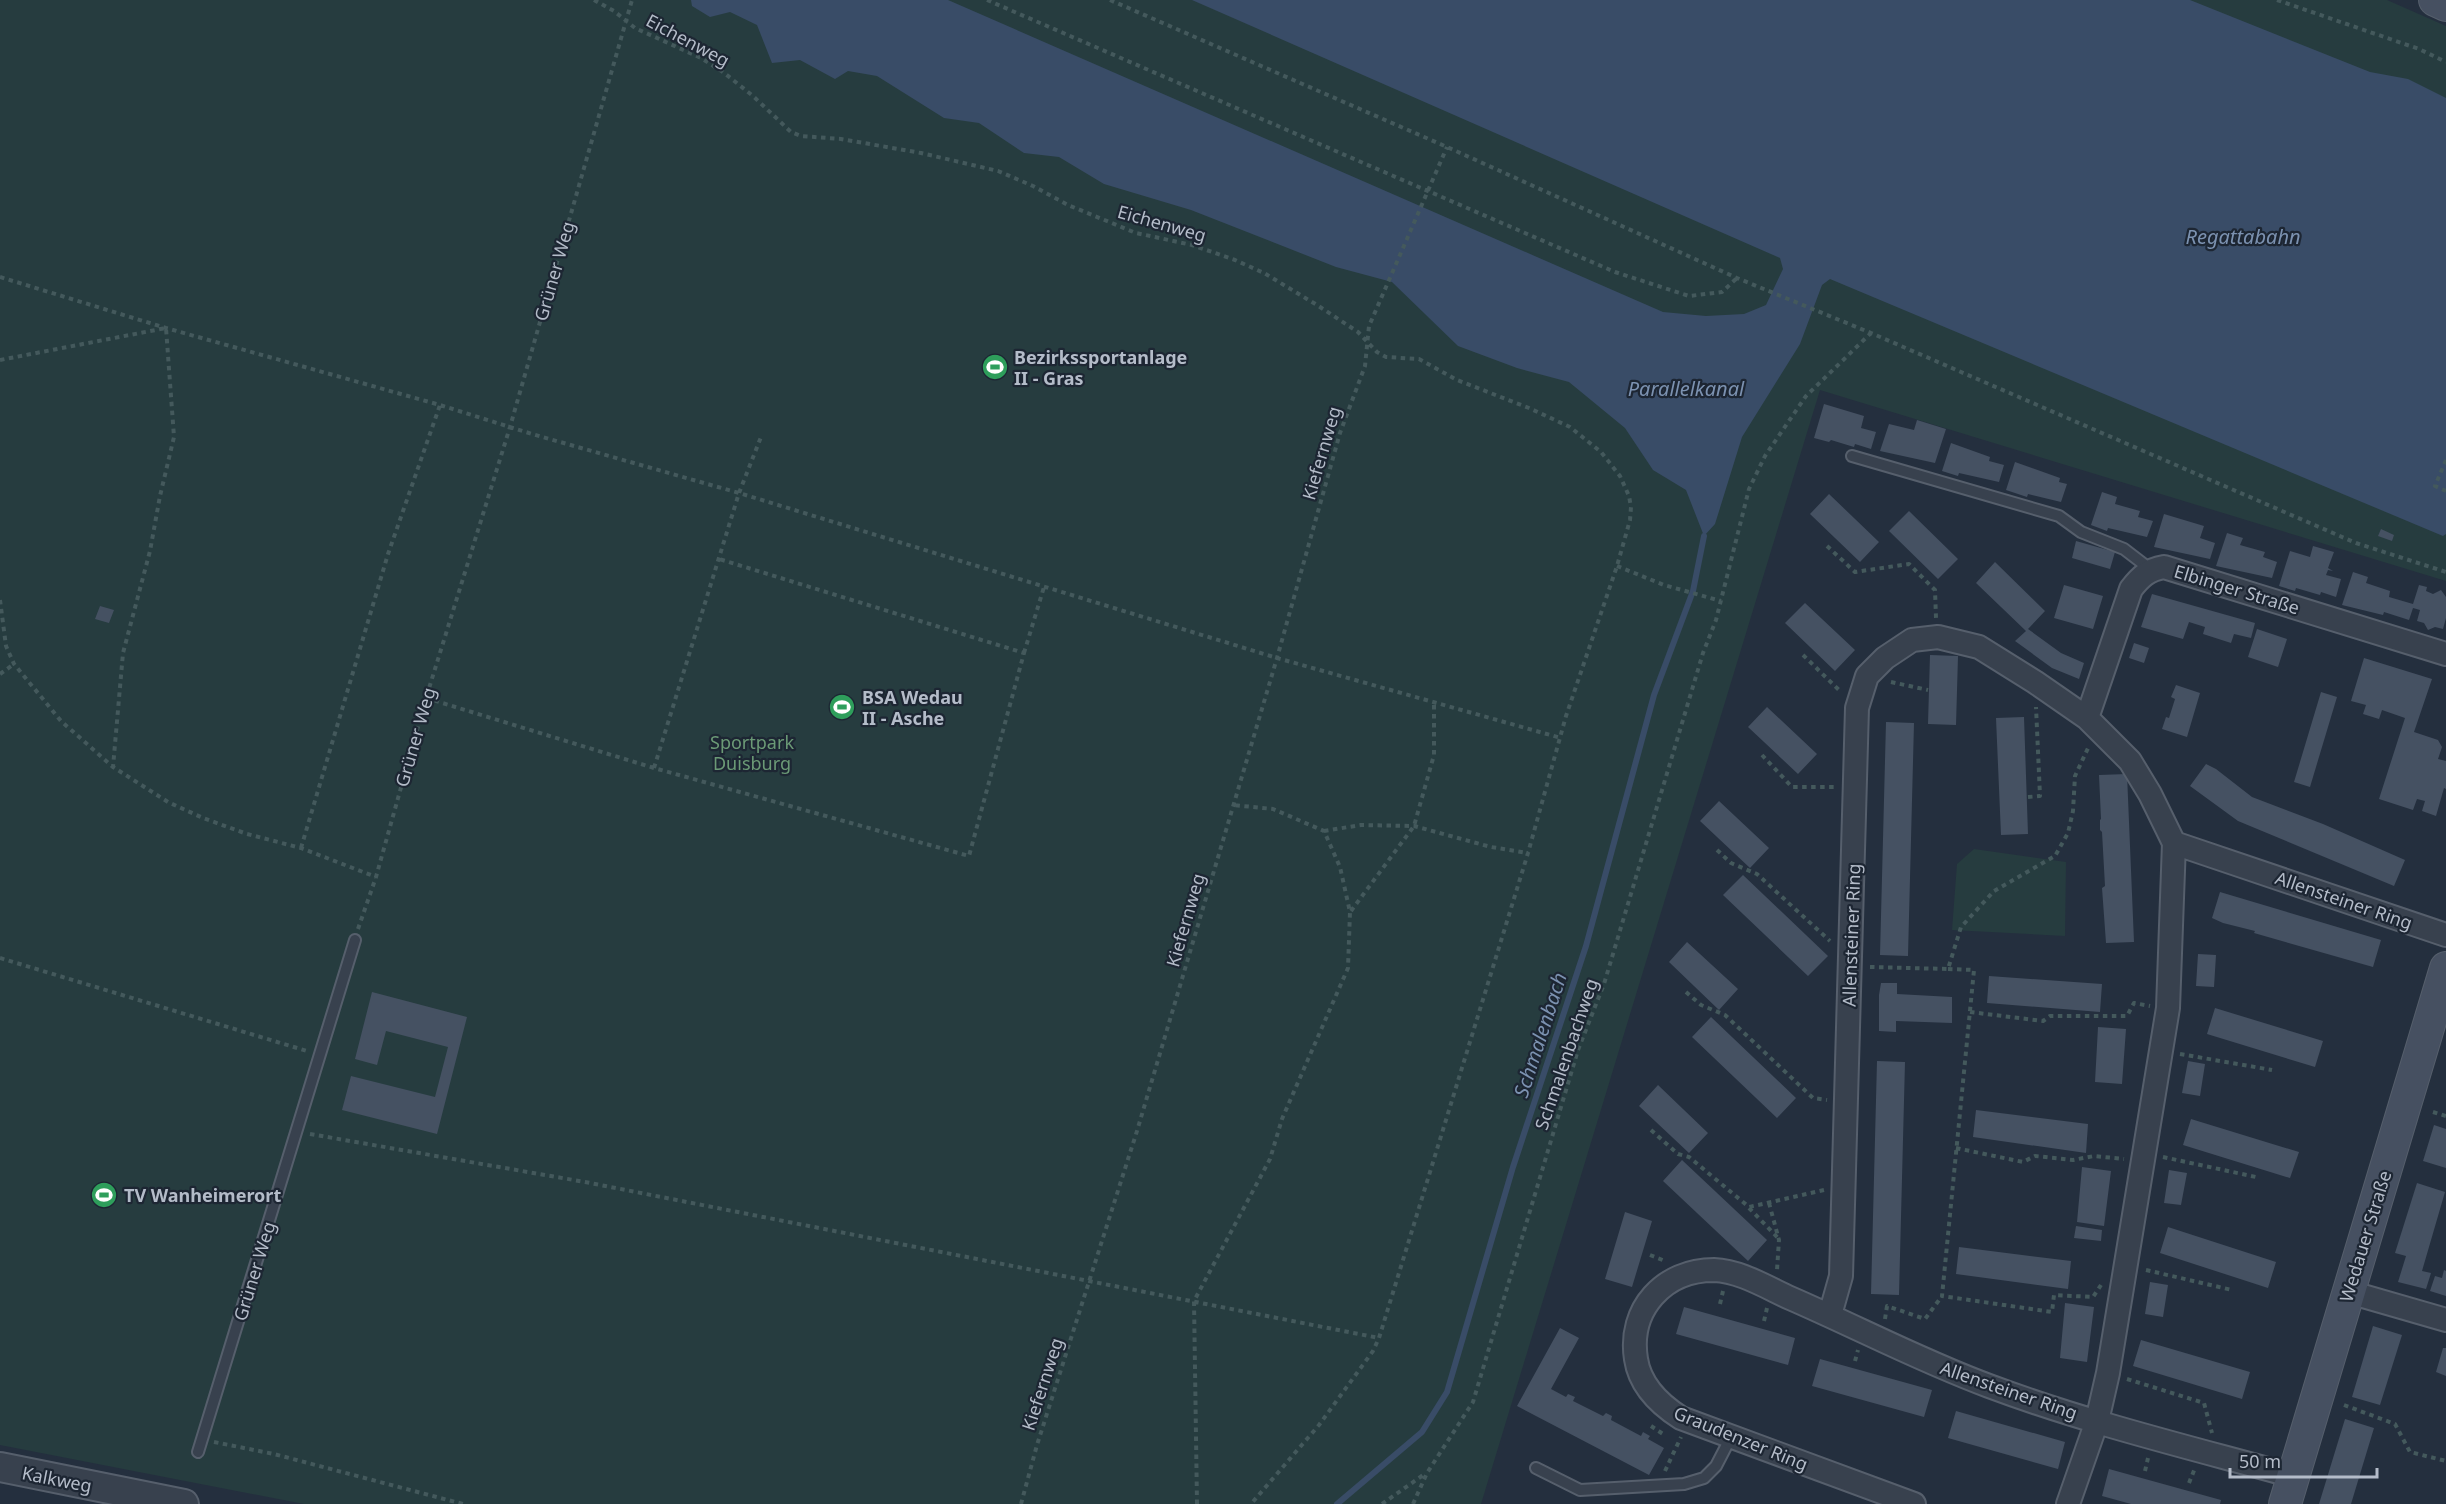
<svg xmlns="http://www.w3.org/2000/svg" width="2446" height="1504" font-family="'Noto Sans',sans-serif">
	<rect width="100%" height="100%" fill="#242f3e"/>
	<path fill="#263c3f" d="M0 0H2387L2446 26V581L1820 390 1481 1504H304L0 1445Z
		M1974 849 2066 862 2065 936 1952 930 1957 864Z"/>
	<path fill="#394c67" d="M691 0H948L1663 312 1706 316 1744 314 1766 305 1783 269 1780 258 1192 0H2190L2370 72 2408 79 2446 98V534L2443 536 1830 279 1822 285 1800 344 1742 437 1715 524 1704 536 1686 490 1653 470 1625 428 1569 382 1517 368 1458 346 1392 282 1336 267 1191 210 1104 184 1059 157 1024 153 979 123 944 118 877 76 848 71 835 79 800 60 772 63 757 25 730 12 710 17 692 6Z"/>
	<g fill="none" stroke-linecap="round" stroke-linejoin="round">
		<path stroke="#394c67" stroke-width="6" d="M1337 1504 1422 1432 1447 1392 1513 1167 1586 946 1654 695 1693 591 1704 536"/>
	</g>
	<path fill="#455162" d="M1824 404 1864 416 1861 428 1876 432 1871 449 1855 444 1854 447 1831 440 1829 442 1814 438Z
		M1917 420 1946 429 1935 463 1880 451 1889 424 1914 430Z
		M1951 443 1990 457 1989 461 2004 465 1999 482 1959 473 1958 476 1942 471Z
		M2015 462 2060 478 2059 482 2067 484 2061 502 2028 494 2027 497 2006 490Z
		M2102 492 2117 497 2115 504 2140 511 2138 517 2153 521 2147 537 2108 528 2107 531 2091 525Z
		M1829 494 1879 542 1860 562 1810 514Z
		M1909 511 1958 559 1938 579 1889 531Z
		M2164 514 2204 526 2200 538 2215 543 2210 559 2154 547Z
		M2381 529 2394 535 2392 541 2378 536Z
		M2227 533 2243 538 2240 545 2265 552 2263 557 2277 562 2272 578 2216 566Z
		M2076 541 2115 552 2110 569 2072 558Z
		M2313 546 2334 552 2328 568 2333 571 2328 570 2326 575 2341 579 2336 597 2321 592 2320 595 2296 588 2295 591 2279 586 2290 551 2310 557Z
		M1995 562 2045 611 2028 629 2061 653 2084 663 2079 679 2052 668 2015 641 2026 631 1976 583Z
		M2353 572 2368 577 2366 583 2390 591 2389 597 2413 604 2419 585 2427 587 2426 591 2433 594 2441 590 2446 597V618L2443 629 2435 627 2428 630 2424 623 2417 621 2420 610 2413 608 2409 620 2384 612 2383 615 2342 605Z
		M2064 585 2103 596 2093 629 2054 618Z
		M2152 594 2255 623 2251 638 2234 634 2231 643 2203 634 2205 627 2189 622 2183 639 2141 627Z
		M1805 603 1855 650 1835 671 1785 623Z
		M100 606 114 610 109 623 95 619Z
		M2257 629 2287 639 2278 667 2248 657Z
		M2134 643 2149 648 2144 663 2129 658Z
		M1930 655 1958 656 1956 725 1928 724Z
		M2364 658 2432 679 2414 732 2438 740 2442 747 2438 759 2446 761V789L2444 788 2436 816 2422 811 2425 801 2417 799 2413 810 2379 799 2405 718 2382 710 2379 719 2363 714 2366 705 2351 701Z
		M2176 685 2200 693 2187 737 2162 729 2166 717 2169 718 2175 699 2171 697Z
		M2321 692 2337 697 2310 787 2294 782Z
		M1767 707 1817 754 1798 774 1748 727Z
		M2024 717 2028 834 2001 835 1996 718Z
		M1886 722 1914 723 1908 956 1880 955Z
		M2206 764 2216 769 2252 797 2323 824 2405 860 2394 886 2238 821 2190 786Z
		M2127 774 2134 942 2106 943 2102 888 2105 886 2102 832 2100 830V820L2101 819 2099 775Z
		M1719 801 1769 848 1750 868 1700 821Z
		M1743 875 1828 956 1808 976 1723 895Z
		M2220 892 2381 940 2373 967 2254 933 2255 931 2223 923 2212 918Z
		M1687 942 1738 989 1719 1010 1669 962Z
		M2198 954 2216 955 2214 987 2196 986Z
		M1989 976 2102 984 2100 1012 1987 1003Z
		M1881 983H1897V994L1952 997V1023L1896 1021V1032L1879 1031V995Z
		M372 992 467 1017 437 1134 342 1110 351 1076 435 1097 448 1047 386 1031 377 1065 355 1059Z
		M2215 1008 2323 1041 2315 1067 2207 1034Z
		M1711 1017 1796 1098 1777 1118 1692 1037Z
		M2098 1027 2126 1029 2122 1084 2095 1082Z
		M1877 1061 1905 1062 1899 1295 1871 1294Z
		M2188 1061 2205 1064 2200 1096 2182 1093Z
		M1658 1085 1708 1133 1689 1153 1639 1106Z
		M1976 1110 2088 1124 2086 1153 1973 1137Z
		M2191 1119 2299 1152 2290 1178 2183 1145Z
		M2434 1125 2446 1129V1168L2423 1161Z
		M1682 1160 1767 1240 1748 1261 1663 1181Z
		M2082 1167 2111 1171 2104 1226 2077 1222Z
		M2169 1170 2187 1173 2181 1205 2164 1203Z
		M2417 1183 2445 1192 2422 1271 2431 1273 2426 1289 2398 1282 2406 1256 2395 1253Z
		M1625 1212 1652 1221 1632 1287 1605 1279Z
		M2076 1226 2102 1230 2101 1241 2074 1238Z
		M2168 1227 2276 1262 2268 1288 2160 1253Z
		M1959 1247 2071 1261 2068 1289 1956 1274Z
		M2444 1270 2446 1271V1296L2430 1291 2435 1276 2442 1278Z
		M2150 1282 2168 1285 2163 1317 2145 1314Z
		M2065 1303 2094 1307 2087 1362 2060 1358Z
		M1684 1307 1795 1338 1788 1365 1676 1334Z
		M2373 1326 2402 1335 2380 1405 2352 1397Z
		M1560 1328 1579 1338 1551 1389 1566 1397 1568 1394 1575 1397 1573 1401 1603 1416 1606 1413 1612 1416 1611 1420 1641 1436 1643 1432 1650 1436 1648 1439 1664 1448 1649 1475 1517 1406Z
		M2141 1340 2250 1372 2242 1399 2133 1366Z
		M2443 1348H2446V1376L2436 1372Z
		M1820 1359 1932 1390 1924 1417 1812 1386Z
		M1956 1411 2065 1442 2058 1469 1948 1438Z
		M2345 1419 2374 1428 2351 1504H2319Z
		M2109 1469 2221 1500 2220 1504H2131L2102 1496Z"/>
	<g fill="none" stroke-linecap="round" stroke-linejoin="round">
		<g stroke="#565f6c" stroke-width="14">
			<path id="service" d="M1852 456 2059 516 2081 532 2124 549 2150 569
				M198 1452 355 940
				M1536 1468 1580 1490 1684 1484 1704 1478 1716 1466 1731 1437"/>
		</g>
		<g stroke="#565f6c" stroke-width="26">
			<path id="minor" d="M2087 718 2131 589C2141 576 2148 570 2164 567L2446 654
				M2174 843 2446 935
				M2349 1292 2446 1320
				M1830 1315 1841 1276 1857 708 1867 676 1885 658 1912 640 1938 637 1979 647 2035 682 2087 718 2130 761 2150 794 2174 843 2168 1008 2108 1373 2097 1421 2068 1504
				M1914 1504 1681 1418C1659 1404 1640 1386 1636 1359 1628 1309 1664 1270 1714 1270 1740 1271 1766 1287 1790 1298 1857 1327 1921 1361 1989 1386 2088 1423 2192 1448 2293 1476"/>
		</g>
		<g stroke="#565f6c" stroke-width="32">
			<path id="tertiary" d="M0 1467 184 1504"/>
		</g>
		<g stroke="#565f6c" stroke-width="34">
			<path id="secondary" d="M2435 0 2446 5
				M2285 1504 2446 968"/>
		</g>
		<path stroke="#44595c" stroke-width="4" stroke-dasharray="4.5 4.5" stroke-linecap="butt" d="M594 0 614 11 635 28 701 58 723 72 753 96 791 132 801 136 841 139 921 153 998 171 1033 186 1068 205 1136 233 1192 245 1235 260 1264 273 1317 305 1358 332 1377 352 1386 357 1419 359 1457 380 1529 408 1570 427 1601 452 1620 476 1629 496 1631 507 1630 520 1617 566 1566 716 1528 853 1379 1338 1373 1351 1319 1425 1251 1504
			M987 0 1615 272 1689 296 1722 292 1737 278
			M1110 0 1447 147 1737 278 1871 333 2356 543 2446 572
			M2277 0 2419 49 2446 62
			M0 277 166 328 440 405 532 434 739 493 1277 658 1561 738
			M0 360 166 328 174 437 160 496 150 551 123 653 113 767
			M2446 460 2435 486 2446 491
			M1827 546 1855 572 1909 564 1935 590 1936 618
			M1617 566 1664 585 1721 601
			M0 600 6 646 14 664 61 721 113 767 168 802 203 818 247 834 301 848 376 877
			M1024 653 1044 587
			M1803 655 1841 692
			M0 674 14 664
			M1891 682 1928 690
			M426 698 654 768 969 856 1024 653 719 559
			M1762 755 1792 787H1837
			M654 768 739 493 761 437
			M2028 797 2040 796 2036 707
			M1324 831 1361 825 1414 826 1491 847 1528 853
			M301 848 388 554 440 405
			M1717 850 1731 863 1757 874 1830 941
			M1351 911 1414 826 1434 755V703
			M358 929 376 877 426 698 510 427 632 0
			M0 958 307 1051
			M1870 967 1948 969 1961 927 1994 891 2055 856 2068 833 2073 811 2075 776 2089 746
			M1948 969 1974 970 1942 1296 2052 1312 2054 1295 2093 1297 2101 1285
			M1686 992 1701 1005 1725 1015 1813 1098 1827 1100
			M1970 1012 2043 1021 2050 1016H2127L2134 1003 2150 1006
			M2180 1054 2272 1070
			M2433 1112 2446 1116
			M1651 1130 1678 1154 1689 1157 1749 1207 1824 1190
			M310 1134 585 1182 1379 1338
			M1956 1148 2023 1162 2035 1156 2073 1160 2094 1156 2124 1159
			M2163 1157 2256 1177
			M1769 1203 1779 1240 1777 1270
			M1749 1208 1779 1239
			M1650 1255 1665 1261
			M2146 1270 2232 1290
			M1720 1304 1723 1291
			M1885 1319 1887 1306 1925 1319 1942 1296
			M1764 1321 1767 1308
			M1855 1361 1858 1350
			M2127 1379 2204 1403 2212 1433
			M2344 1405 2395 1424 2410 1452 2446 1461
			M1651 1426 1663 1434
			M214 1442 274 1454 463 1504
			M1665 1471 1681 1437
			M2145 1471 2148 1458
			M2189 1483 2195 1468
			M1021 1504 1037 1445 1137 1131 1277 658 1340 433 1365 366 1369 326 1447 147
			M1197 1504 1194 1301 1270 1159 1282 1119 1348 968 1350 912 1340 867 1324 831 1273 809 1233 805
			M1382 1504 1426 1473
			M1413 1504 1427 1473 1473 1402 1578 1050 1604 984 1703 653 1716 620 1749 489 1765 456 1806 396 1871 333"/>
		<use href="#service" stroke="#38414e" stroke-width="10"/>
		<use href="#minor" stroke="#38414e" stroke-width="22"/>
		<use href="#tertiary" stroke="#38414e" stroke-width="28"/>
		<use href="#secondary" stroke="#465061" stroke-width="32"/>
	</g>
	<defs>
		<g id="stadium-disc" transform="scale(1.35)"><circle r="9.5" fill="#2e9e5b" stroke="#1d2633"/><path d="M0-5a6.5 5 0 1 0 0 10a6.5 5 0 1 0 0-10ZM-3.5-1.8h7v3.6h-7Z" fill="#fff"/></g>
	</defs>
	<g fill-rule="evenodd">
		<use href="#stadium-disc" x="995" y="367"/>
		<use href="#stadium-disc" x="842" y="707"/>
		<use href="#stadium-disc" x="104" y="1195"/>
	</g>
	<g text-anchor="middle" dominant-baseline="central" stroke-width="4.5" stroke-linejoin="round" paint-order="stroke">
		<g font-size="18" fill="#b4bcc9" stroke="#1d2633">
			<text transform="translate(688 40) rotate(28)">Eichenweg</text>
			<text transform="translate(1162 223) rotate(16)">Eichenweg</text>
			<text transform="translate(554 271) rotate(-74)">Grüner Weg</text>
			<text transform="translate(1321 453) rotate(-74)">Kiefernweg</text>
			<text transform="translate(2237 589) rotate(17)">Elbinger Straße</text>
			<text transform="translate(415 737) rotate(-74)">Grüner Weg</text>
			<text transform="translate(2344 900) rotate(19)">Allensteiner Ring</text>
			<text transform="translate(1185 920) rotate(-74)">Kiefernweg</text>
			<text transform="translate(1851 935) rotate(-88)">Allensteiner Ring</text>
			<text transform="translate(1566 1054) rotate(-71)">Schmalenbachweg</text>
			<text transform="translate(2365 1236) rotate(-73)">Wedauer Straße</text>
			<text transform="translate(254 1271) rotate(-73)">Grüner Weg</text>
			<text transform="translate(1042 1384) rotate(-72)">Kiefernweg</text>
			<text transform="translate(2009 1390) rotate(19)">Allensteiner Ring</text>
			<text transform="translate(1741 1438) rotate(22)">Graudenzer Ring</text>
			<text transform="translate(57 1479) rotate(11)">Kalkweg</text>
		</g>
		<g font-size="18" font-weight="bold" fill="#b4bcc9" stroke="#1d2633" text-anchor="start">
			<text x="1014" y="357">Bezirkssportanlage<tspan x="1014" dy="21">II - Gras</tspan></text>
			<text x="862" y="697">BSA Wedau<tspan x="862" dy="21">II - Asche</tspan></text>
			<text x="124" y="1195">TV Wanheimerort</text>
		</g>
		<g font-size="18" fill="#6b9a76" stroke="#1d2633">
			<text x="752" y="742">Sportpark<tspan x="752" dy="21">Duisburg</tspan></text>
		</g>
		<g font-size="20" font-style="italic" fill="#7c92b1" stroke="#1d2633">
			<text x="2243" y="236">Regattabahn</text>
			<text x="1686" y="388">Parallelkanal</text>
			<text transform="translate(1540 1035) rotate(-72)">Schmalenbach</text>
		</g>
	</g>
	<path d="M2230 1468v9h147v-9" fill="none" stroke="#b4bcc9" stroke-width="3"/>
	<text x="2239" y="1468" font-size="18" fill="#b4bcc9" stroke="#1d2633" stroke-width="4.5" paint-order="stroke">50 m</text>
</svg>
